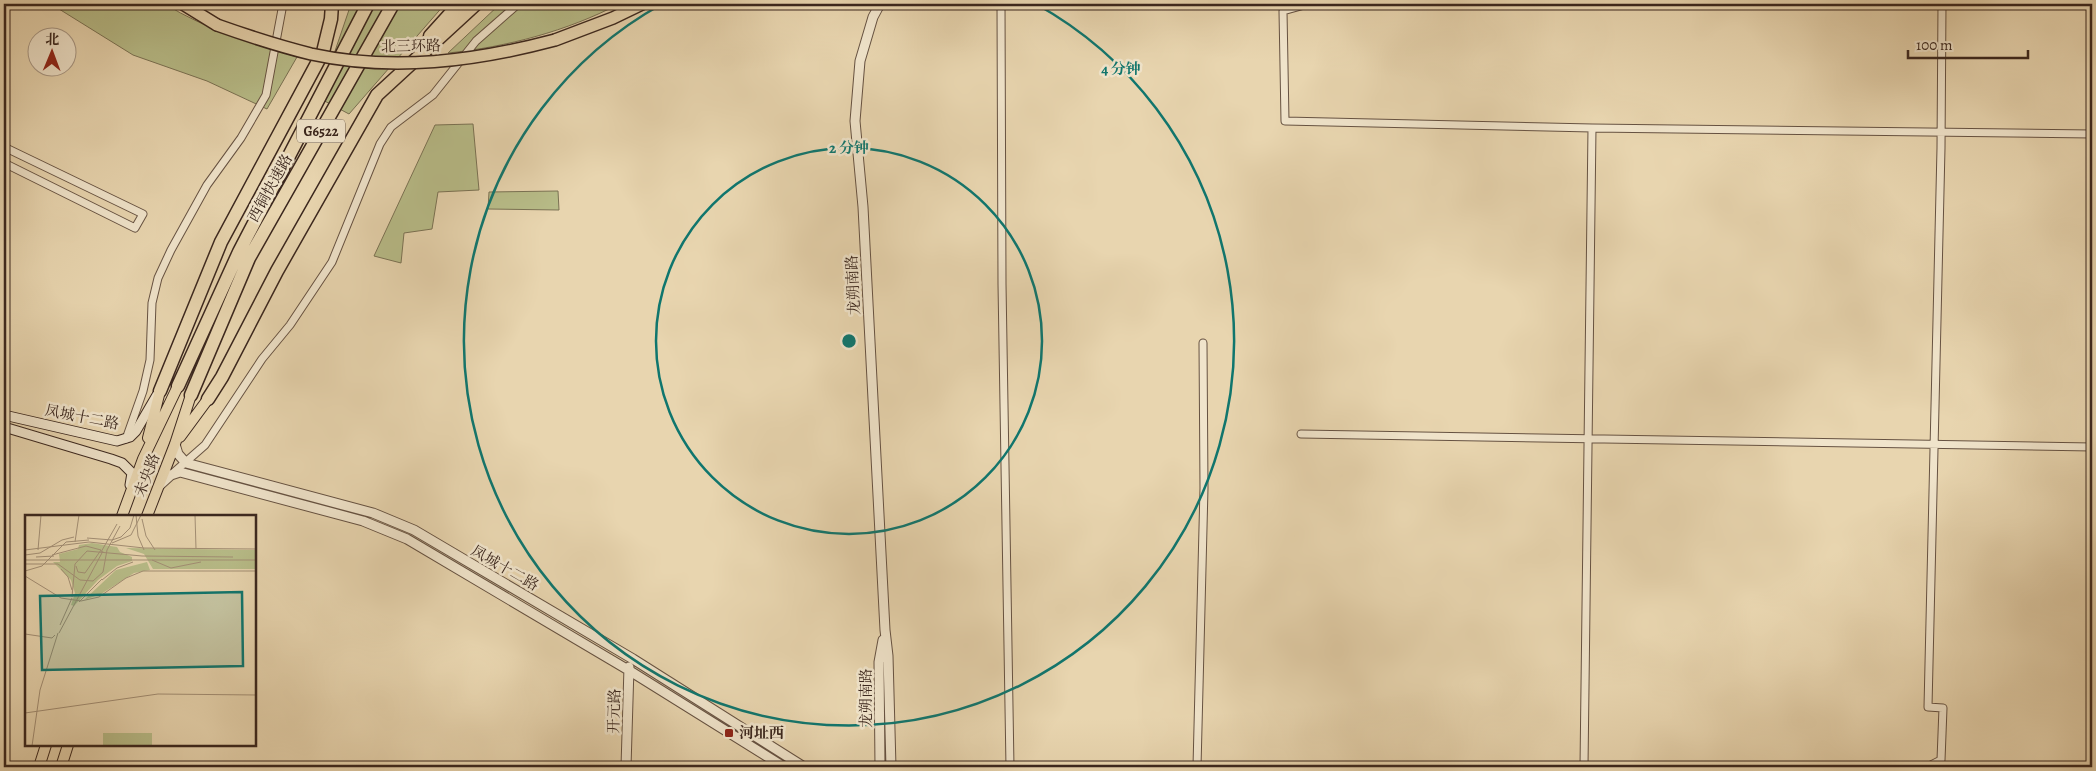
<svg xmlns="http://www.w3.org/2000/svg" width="2096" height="771" font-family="Alegreya,'Noto Serif SC',serif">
	<rect width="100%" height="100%" fill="#e8d5af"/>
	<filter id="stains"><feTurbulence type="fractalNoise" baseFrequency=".004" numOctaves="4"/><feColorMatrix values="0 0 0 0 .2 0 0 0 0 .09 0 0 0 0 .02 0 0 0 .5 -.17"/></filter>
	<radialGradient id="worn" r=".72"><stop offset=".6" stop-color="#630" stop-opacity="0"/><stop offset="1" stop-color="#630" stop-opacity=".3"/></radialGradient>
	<path fill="#b8bd89" stroke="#7a7254" d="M51 4H165C205 29 252 43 297 57L267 109 207 81 133 55Z
		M351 4H445L349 114 319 98Z
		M500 4H619C567 31 507 47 448 53Z
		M473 124 479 190 438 192 432 229 404 233 401 263 374 256 435 125Z
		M558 191 559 210 488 209 489 192Z"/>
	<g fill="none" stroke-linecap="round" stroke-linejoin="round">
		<g stroke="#665242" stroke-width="9">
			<path id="minor" d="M1001 4 1002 284 1010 767
				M1308 4 1283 11 1285 121 1592 128 2092 134
				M4 147 143 214 135 228 4 163
				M1301 434 2092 447
				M126 439 143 391 150 360 152 303 158 278 171 250 207 185 241 138 266 95 283 4
				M172 474 205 445 262 359 290 325 332 262 380 144 391 127 433 95 476 41 518 4
				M1197 767 1204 488 1203 343
				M1584 767 1592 128
				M1927 767 1941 760 1943 708 1928 707 1941 148 1942 4"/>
		</g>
		<g stroke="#665242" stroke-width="11">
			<path id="tertiary" d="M880 4 873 17 860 61 855 121 863 207 885 630 888 656 891 767
				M175 444 178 454 186 463 373 513 414 530 633 659 804 767
				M160 485 171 475 180 472 363 521 407 539 630 671 784 767
				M626 767 629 667
				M880 767 879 662 883 640"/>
		</g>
		<g stroke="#3b271e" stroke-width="11">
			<path id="secondary" d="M4 415 117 441 130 437 136 431 157 395
				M4 427 111 459 122 463 132 473 130 485"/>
		</g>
		<g stroke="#3b271e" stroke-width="12">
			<path id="primary" d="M180 437 208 399
				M148 438 160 391
				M122 516 143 459 178 386
				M147 516 175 444 191 395
				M39 767 46 745
				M61 767 68 745"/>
		</g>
		<g stroke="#3b271e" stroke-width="14">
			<path id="trunk" d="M183 4 217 25
				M555 40 613 18 642 4"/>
		</g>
		<g stroke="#3b271e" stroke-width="15">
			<path id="motorway" d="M430 36 459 4
				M178 386 239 252 368 4
				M160 391 221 242 323 52 331 19 332 4
				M191 395 249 258 393 4
				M208 399 222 377 277 271 377 95 476 4"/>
		</g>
		<use href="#minor" stroke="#f0e4cb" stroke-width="7"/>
		<use href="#tertiary" stroke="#f0e4cb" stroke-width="9"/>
		<use href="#secondary" stroke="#f0e4cb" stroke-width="9"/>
		<use href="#primary" stroke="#e8d5af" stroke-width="10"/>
		<use href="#trunk" stroke="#e8d5af" stroke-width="11"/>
		<use href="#motorway" stroke="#e8d5af" stroke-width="12"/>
		<g stroke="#3b271e" stroke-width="14" stroke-linecap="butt">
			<path id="trunk-bridge" d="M217 25C248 36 279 46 311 54 393 72 476 61 555 40"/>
		</g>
		<use href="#trunk-bridge" stroke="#e8d5af" stroke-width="11"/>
	</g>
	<g fill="none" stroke="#0f766e" stroke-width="2.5">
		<circle cx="849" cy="341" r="193"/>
		<path d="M1036 4A385 385 0 1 1 662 4"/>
	</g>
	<rect fill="#8f2418" stroke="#f0e4cb" stroke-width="2" x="724" y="728" width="10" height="10" rx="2.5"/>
	<g text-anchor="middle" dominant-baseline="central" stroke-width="5" stroke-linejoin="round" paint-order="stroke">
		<rect fill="#f0e4cb" stroke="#716052" stroke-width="1" x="297" y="119.5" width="48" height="23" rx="4"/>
		<g font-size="14" font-weight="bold" fill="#3b271e">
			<text x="321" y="131">G6522</text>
		</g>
		<g font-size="15" fill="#3b271e" stroke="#f0e4cb">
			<text transform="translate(411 46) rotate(-1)">北三环路</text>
			<text transform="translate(270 188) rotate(-61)">西铜快速路</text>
			<text transform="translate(853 285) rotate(-93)">龙朔南路</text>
			<text transform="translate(82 417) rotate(11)">凤城十二路</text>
			<text transform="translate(147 475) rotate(-69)">未央路</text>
			<text transform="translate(505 568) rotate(30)">凤城十二路</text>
			<text transform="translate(866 698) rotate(-90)">龙朔南路</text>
			<text transform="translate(614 711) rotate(-88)">开元路</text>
		</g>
		<g font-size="15" font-weight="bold" fill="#3b271e" stroke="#f0e4cb" text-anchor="start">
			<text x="739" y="733">河址西</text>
		</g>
	</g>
	<g transform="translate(25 515)">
		<rect width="231" height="231" fill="#e8d5af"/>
		<path d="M67 28 92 32 95 37 107 42V46L92 51 73 65 49 91 46 90 50 78 46 65 28 47H35L34 39 53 34 54 30ZM101 33 231 35V54H128L119 39ZM122 47 125 55 109 58 76 79 59 85 91 55ZM78 218H127V231H78Z" fill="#b8bd89"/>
		<path fill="none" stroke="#a38f75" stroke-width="1" d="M111 0 113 21 119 35M170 0 171 34M117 4 121 21 130 35M62 23 87 25 96 22 105 13 109 0M50 27 54 0M87 28 106 20 116 0M0 35 64 27 119 33 232 34M13 35 16 0M76 37 92 9M0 40 15 38 37 25 49 22M27 40 61 31 76 35M11 42 29 41M0 45H232M127 45 146 53 176 47M0 49H33L55 65 68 66 78 57 82 35 95 11M51 51 53 57 60 58 76 35M36 54 43 62 47 75M0 56 17 51 41 27 64 25M0 61 36 83 56 86 74 82 101 63 118 56H232M77 65 92 53 108 47M47 82 50 49 62 36 117 41 208 42M54 87 77 64M35 110 47 83M34 118 78 36M0 119 27 123 30 120M0 198 133 179 232 180M7 231 15 175 33 118"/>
		<path fill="#0f766e" fill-opacity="0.15" stroke="#0f766e" stroke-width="2.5" d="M217 77 218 151 17 155 15 81Z"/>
		<rect width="231" height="231" fill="none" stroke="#3b271e" stroke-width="2.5"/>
	</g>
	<circle cx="849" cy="341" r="8" fill="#0f766e" stroke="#f0e4cb" stroke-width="2.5"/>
	<g font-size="15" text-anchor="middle" font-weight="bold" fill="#0f766e" stroke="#f0e4cb" stroke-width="5" stroke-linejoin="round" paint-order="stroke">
		<text x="1121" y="74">4 分钟</text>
		<text x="849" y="153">2 分钟</text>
	</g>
	<rect width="2096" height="771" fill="none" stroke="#e8d5af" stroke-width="20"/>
	<rect x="5" y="5" width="2086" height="761" fill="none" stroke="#3b271e" stroke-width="2.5"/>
	<rect x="10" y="10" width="2076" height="751" fill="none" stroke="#3b271e"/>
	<g transform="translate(52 52) rotate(1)"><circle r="24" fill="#f0e4cb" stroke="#a89886"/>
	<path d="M0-4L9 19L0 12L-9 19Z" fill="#8f2418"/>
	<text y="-8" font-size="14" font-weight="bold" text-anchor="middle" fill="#3b271e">北</text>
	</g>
	<path d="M1908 50v8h120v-8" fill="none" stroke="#3b271e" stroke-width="2.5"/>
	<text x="1916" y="50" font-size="15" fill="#3b271e" stroke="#f0e4cb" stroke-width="4" paint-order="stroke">100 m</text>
	<rect width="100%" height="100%" filter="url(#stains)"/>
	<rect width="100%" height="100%" fill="url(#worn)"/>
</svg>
